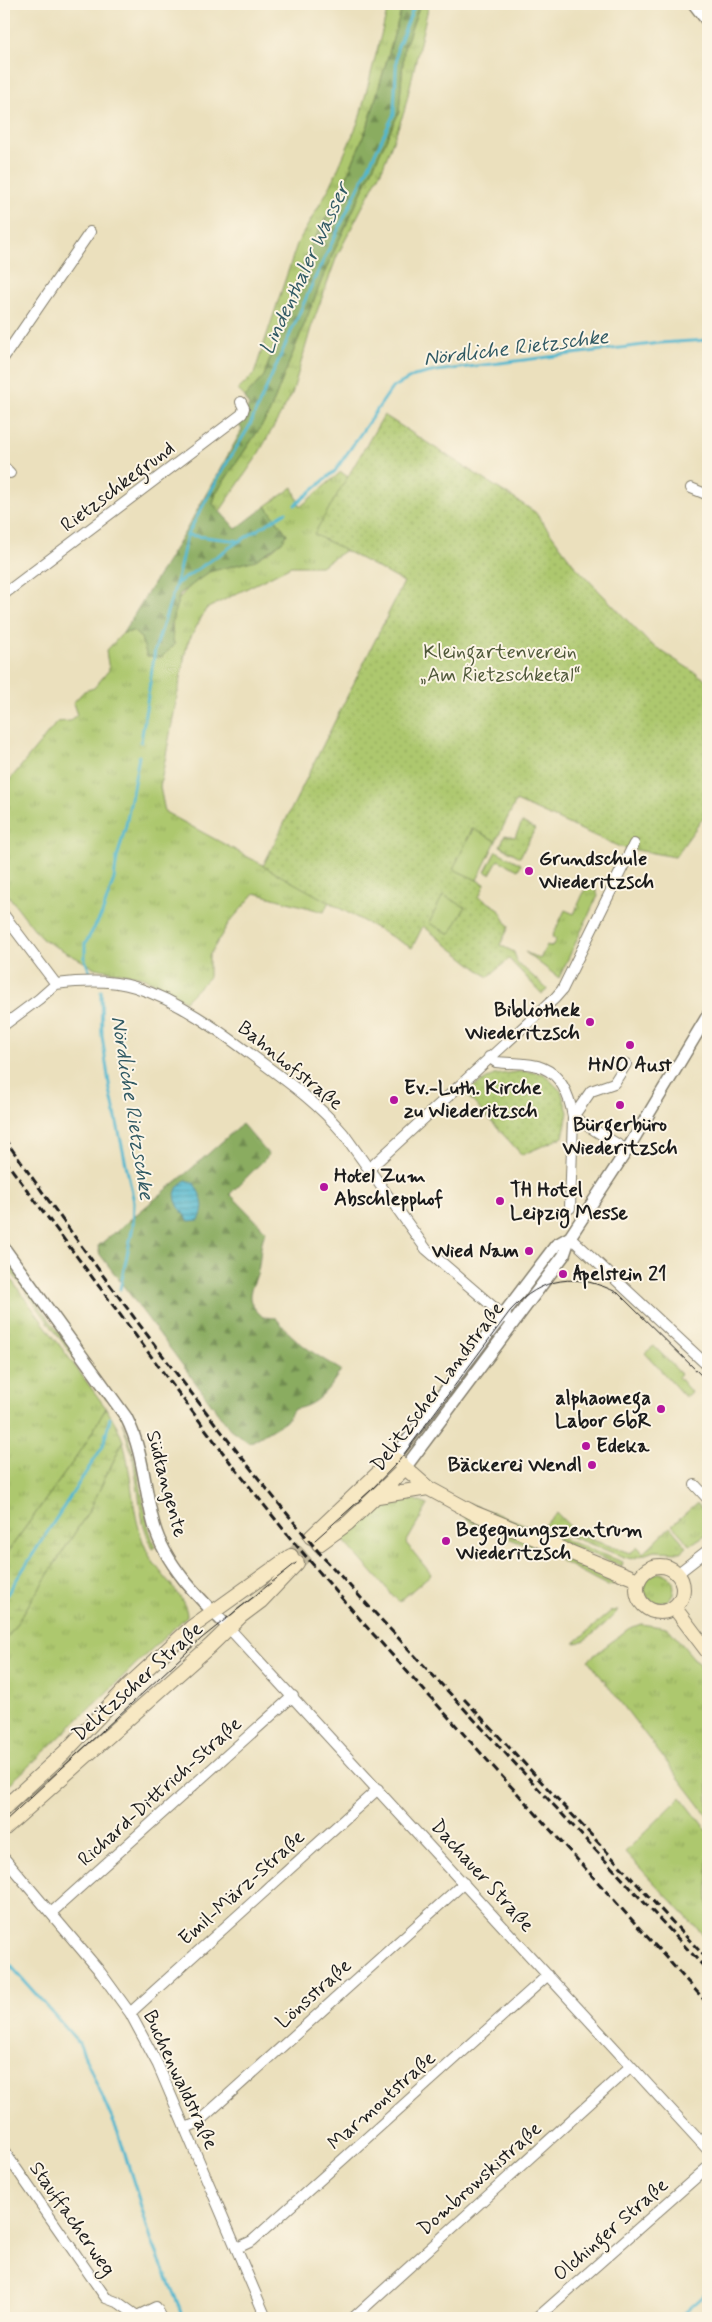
<svg xmlns="http://www.w3.org/2000/svg" width="712" height="2322" font-family="Mynerve,sans-serif">
<defs>
<pattern id="grass-tufts" width="24" height="20" patternUnits="userSpaceOnUse" patternTransform="scale(1.25)"><rect width="24" height="20" fill="#adc86e"/><path d="M3 7l-1-3M5 7V3M7 7l1-3M15 17l-1-3M17 17v-4M19 17l1-3" fill="none" stroke="#94ab5f"/></pattern>
<pattern id="forest-firs" width="22" height="20" patternUnits="userSpaceOnUse" patternTransform="scale(1.25)"><rect width="22" height="20" fill="#8aac61"/><path d="M5 1l3.5 6h-7zM16 11l3.5 6h-7z" fill="#708b4f"/></pattern>
<pattern id="wetland-marsh" width="20" height="14" patternUnits="userSpaceOnUse" patternTransform="scale(1.25)"><rect width="20" height="14" fill="#adc86e"/><path d="M1 5h8M5 5V1M11 12h8M15 12V8" fill="none" stroke="#94ab5f"/></pattern>
<pattern id="park-dots" width="8" height="8" patternUnits="userSpaceOnUse" patternTransform="scale(1.25)"><rect width="8" height="8" fill="#adc86e"/><path d="M2 2h.1M6 6h.1" fill="none" stroke="#94ab5f" stroke-width="1.8" stroke-linecap="round"/></pattern>
<pattern id="water-rules" width="6" height="5" patternUnits="userSpaceOnUse" patternTransform="scale(1.25)"><rect width="6" height="5" fill="#51b7cf"/><path d="M0 2.5h6" fill="none" stroke="#4294a7"/></pattern>
</defs>
<rect width="100%" height="100%" fill="#fcf5e5"/>
<filter id="ink" filterUnits="userSpaceOnUse"><feTurbulence type="fractalNoise" baseFrequency=".02" numOctaves="2"/><feDisplacementMap in="SourceGraphic" scale="10" xChannelSelector="R" yChannelSelector="G"/><feConvolveMatrix kernelMatrix="1 2 1 2 8 2 1 2 1" color-interpolation-filters="sRGB"/></filter>
<filter id="wash" filterUnits="userSpaceOnUse"><feTurbulence type="fractalNoise" baseFrequency=".0096" numOctaves="4" result="noise"/><feDisplacementMap in="SourceGraphic" scale="20" xChannelSelector="R" yChannelSelector="G"/><feGaussianBlur stdDeviation="1.12" result="paint"/><feColorMatrix in="noise" values="0 0 0 0 0 0 0 0 0 0 0 0 0 0 0 0 0 1.4 0 .05"/><feComposite in="paint" operator="in"/></filter>
<g filter="url(#wash)">
<rect width="100%" height="100%" fill="#ebe0bd"/>
<path fill="url(#grass-tufts)" stroke="#647245" d="M389,4H403L368,125L341,191L308,251L264,376L245,397L238,390L254,374L297,244L331,185L359,120Z
M420,4H429L404,112L383,167L337,256L311,328L292,394L256,458L220,511L213,504L216,493L268,416L328,264L399,112L404,49Z
M341,472L348,477L315,534L346,550L321,566H291L206,609L187,644L160,787L165,812L329,901L324,912L255,893L228,924L209,956V977L185,1001L143,977L95,968L42,939L4,890V787L57,722L70,721L77,715L73,703L84,691L94,688L109,670L106,651L123,633L133,631L141,638L147,656L174,645C170,618 172,601 194,583C199,580 204,574 209,572C237,559 267,565 287,534L266,506L293,487L300,507Z
M496,851L521,864L518,870L498,860L490,874L485,872Z
M587,885L595,889L598,895L559,978L525,952L540,959L547,945L552,947L556,939L552,937L565,910L574,914Z
M4,1257L107,1399L97,1389L4,1262Z
M4,1270L106,1408L83,1448L4,1557Z
M654,1346L681,1374L678,1377L691,1392L685,1397L645,1353Z
M122,1421C141,1460 140,1506 155,1547L152,1549L143,1523L133,1458Z
M123,1441C133,1478 131,1517 147,1551C156,1572 187,1596 187,1616C125,1673 66,1733 4,1789V1643L90,1509Z
M407,1500H415L428,1505L406,1543L431,1574L399,1602L342,1539L388,1504Z
M468,1503L623,1562L622,1566L496,1517Z
M697,1503L708,1516V1533L690,1545L672,1525Z
M557,1513L578,1535L630,1553L638,1547L643,1553L670,1527L687,1547L681,1552L654,1551L632,1559L624,1557L543,1526Z
M462,1514L553,1552L615,1584L608,1586L552,1556L472,1523Z
M644 1588a15 15 0 1 1 30 0a15 15 0 1 1-30 0Z
M611,1611H618C609,1620 586,1644 574,1643Z
M641,1624L668,1628L708,1675V1816L588,1660L628,1629Z
M681,1797L708,1832V1940L625,1852Z"/>
<path fill="url(#forest-firs)" stroke="#53643e" d="M403,4H420L404,49L399,112L328,264L268,416L216,493L213,504L236,529L266,506L287,534L282,542L256,560L209,572L180,594L171,624L174,645L162,657L147,656L141,638L133,631L123,633L185,532L242,430L238,423L249,406L245,397L264,376L308,251L341,191L368,125Z
M242,1124L269,1155L230,1194L266,1231C260,1243 261,1252 259,1265C256,1289 238,1295 263,1317L276,1318C294,1342 316,1355 341,1370C329,1389 317,1406 294,1409L286,1421L253,1441L248,1442L230,1429L99,1253L98,1246L183,1176Z"/>
<path fill="url(#wetland-marsh)" stroke="#647245" d="M106,1408L117,1426L123,1441L90,1509L4,1643V1557L83,1448Z"/>
<path fill="url(#park-dots)" stroke="#647245" d="M384,415L535,512L575,566L649,643L708,681V811L675,857L620,847L516,801L496,841L472,829L454,869L485,884L479,897L498,908L509,927L500,945L514,952L517,962L546,988L547,990L542,994L509,959L488,977L423,926L412,948L263,866L404,582L314,534Z
M522,822L535,829L520,857L500,846L505,835L515,837Z
M524,1071L544,1074L561,1091L568,1112L563,1137L522,1155L464,1092L494,1075Z"/>
<path fill="#adc86e" stroke="#647245" d="M473,829L496,841L477,880L453,869Z
M443,895L465,907L450,934L429,923Z"/>
<path fill="url(#water-rules)" stroke="#366a76" d="M186,1180L194,1183C201,1196 207,1206 199,1220L189,1221C178,1207 166,1192 186,1180Z"/>
<g fill="none" stroke-linecap="round" stroke-linejoin="round">
<path stroke="#51b7cf" stroke-width="3" d="M295,505L335,471L392,388L414,376L436,371L660,343L708,340
M187,535L240,541L286,512
M176,584L239,541
M141,742L155,650L176,584L187,535L222,471L249,427L314,280L394,114L397,49L415,4
M90,972L85,960V944L102,914L114,879L117,858L126,825L139,756
M101,991L102,1036L110,1090L134,1202L133,1226L120,1289
M4,1599L103,1446L110,1418
M4,1958L79,2043L119,2135L152,2242L184,2318
M679,2318L708,2292"/>
</g>
</g>
<g filter="url(#ink)">
<g fill="none" stroke-linecap="round" stroke-linejoin="round">
<path stroke="#c2b99d" stroke-width="14" stroke-dasharray="14 7" stroke-linecap="butt" d="M291,1556L311,1537
M297,1563L319,1544"/>
<g stroke="#847e6c" stroke-width="12">
<path id="minor" d="M4,357L90,232
M4,467L10,473
M691,488L708,495
M4,594L242,414L244,408L241,402
M4,915L56,984
M56,984C81,981 110,979 135,987C179,1001 217,1029 253,1056C285,1080 317,1102 343,1133L426,1249L512,1323
M4,1025L39,999L56,984
M489,1057L496,1062C511,1064 529,1062 543,1068C562,1076 570,1098 573,1117L591,1091L614,1083L626,1064
M369,1169L555,998L562,990L634,844
M570,1208L573,1117L627,1150
M570,1237L708,1366
M695,1485L708,1499
M677,1574L708,1550
M228,1627L708,2150
M4,1858L98,1969L130,2013L158,2065L266,2318
M51,1913L293,1696
M130,2013L378,1789
M186,2128L197,2123L464,1883
M4,2151L106,2298L119,2303L137,2316L156,2307L162,2318
M237,2248L252,2241L548,1975
M353,2318L631,2066
M537,2318L708,2167"/>
</g>
<g stroke="#847e6c" stroke-width="14">
<path id="tertiary" d="M694,4L708,22
M4,1248L126,1417C144,1452 144,1489 154,1525C165,1565 200,1599 228,1627
M394,1458L556,1245L570,1237
M405,1468L564,1255L570,1237L627,1150L708,1015"/>
</g>
<g stroke="#847e6c" stroke-width="16">
<path id="secondary" d="M378,1496L428,1488
M311,1537L394,1458L428,1488L474,1513L638,1580
M319,1544L348,1523L405,1468
M637 1589a23 23 0 1 1 46 0a23 23 0 1 1-46 0Z
M674,1607L708,1652
M4,1808L64,1753L128,1686L192,1627L291,1556
M4,1829L210,1646L241,1616L261,1601L297,1563"/>
</g>
<use href="#minor" stroke="#fff" stroke-width="10"/>
<use href="#tertiary" stroke="#fff" stroke-width="11"/>
<use href="#secondary" stroke="#f7e8c3" stroke-width="14"/>
<path stroke="#1c1c1c" stroke-width="1" d="M315,1540L370,1491L398,1462L510,1311C542,1276 577,1272 618,1293L708,1382
M4,1822L202,1638L296,1563"/>
<path stroke="#1c1c1c" stroke-width="3" stroke-dasharray="8 4" stroke-linecap="butt" d="M4,1138C105,1281 210,1422 322,1556L708,1971
M4,1159L230,1462L291,1539L365,1625L708,2004
M464,1699L708,1960"/>
</g>
</g>
<g fill="#b5179e" stroke="#fcf5e5" stroke-width="2">
<circle cx="529" cy="871" r="5"/>
<circle cx="590" cy="1022" r="5"/>
<circle cx="630" cy="1045" r="5"/>
<circle cx="394" cy="1100" r="5"/>
<circle cx="620" cy="1105" r="5"/>
<circle cx="324" cy="1187" r="5"/>
<circle cx="500" cy="1201" r="5"/>
<circle cx="529" cy="1251" r="5"/>
<circle cx="563" cy="1274" r="5"/>
<circle cx="661" cy="1409" r="5"/>
<circle cx="586" cy="1446" r="5"/>
<circle cx="592" cy="1465" r="5"/>
<circle cx="446" cy="1541" r="5"/>
</g>
<g text-anchor="middle" dominant-baseline="central" stroke-width="4" stroke-linejoin="round" paint-order="stroke">
<g font-size="20" fill="#1c1c1c" stroke="#fcf5e5">
<text transform="translate(118 487) rotate(-37)">Rietzschkegrund</text>
<text transform="translate(290 1066) rotate(39)">Bahnhofstraße</text>
<text transform="translate(438 1387) rotate(-53)">Delitzscher Landstraße</text>
<text transform="translate(166 1484) rotate(75)">Südtangente</text>
<text transform="translate(138 1682) rotate(-42)">Delitzscher Straße</text>
<text transform="translate(160 1792) rotate(-42)">Richard-Dittrich-Straße</text>
<text transform="translate(482 1876) rotate(48)">Dachauer Straße</text>
<text transform="translate(242 1888) rotate(-42)">Emil-März-Straße</text>
<text transform="translate(314 1994) rotate(-42)">Lönsstraße</text>
<text transform="translate(180 2080) rotate(65)">Buchenwaldstraße</text>
<text transform="translate(382 2101) rotate(-42)">Marmontstraße</text>
<text transform="translate(480 2179) rotate(-42)">Dombrowskistraße</text>
<text transform="translate(72 2219) rotate(55)">Stauffacherweg</text>
<text transform="translate(611 2230) rotate(-41)">Olchinger Straße</text>
</g>
<g font-size="20" fill="#4f5839" stroke="#fcf5e5">
<text x="500" y="652">Kleingartenverein<tspan x="500" dy="23">„Am Rietzschketal“</tspan></text>
</g>
<g font-size="20" font-weight="bold" fill="#1c1c1c" stroke="#fcf5e5" text-anchor="start">
<text x="539" y="859">Grundschule<tspan x="539" dy="23">Wiederitzsch</tspan></text>
<text x="580" y="1010" text-anchor="end">Bibliothek<tspan x="580" dy="23">Wiederitzsch</tspan></text>
<text x="630" y="1065" text-anchor="middle">HNO Aust</text>
<text x="404" y="1088">Ev.-Luth. Kirche<tspan x="404" dy="23">zu Wiederitzsch</tspan></text>
<text x="620" y="1125" text-anchor="middle">Bürgerbüro<tspan x="620" dy="23">Wiederitzsch</tspan></text>
<text x="334" y="1176">Hotel Zum<tspan x="334" dy="23">Abschlepphof</tspan></text>
<text x="510" y="1190">TH Hotel<tspan x="510" dy="23">Leipzig Messe</tspan></text>
<text x="519" y="1251" text-anchor="end">Wied Nam</text>
<text x="573" y="1274">Apelstein 21</text>
<text x="651" y="1398" text-anchor="end">alphaomega<tspan x="651" dy="23">Labor GbR</tspan></text>
<text x="596" y="1446">Edeka</text>
<text x="582" y="1465" text-anchor="end">Bäckerei Wendl</text>
<text x="456" y="1530">Begegnungszentrum<tspan x="456" dy="23">Wiederitzsch</tspan></text>
</g>
<g font-size="21" font-style="italic" fill="#315a64" stroke="#fcf5e5">
<text transform="translate(305 269) rotate(-65)">Lindenthaler Wasser</text>
<text transform="translate(516 348) rotate(-7)">Nördliche Rietzschke</text>
<text transform="translate(132 1108) rotate(81)">Nördliche Rietzschke</text>
</g>
</g>
<rect width="712" height="2322" fill="none" stroke="#fcf5e5" stroke-width="20"/>
</svg>
